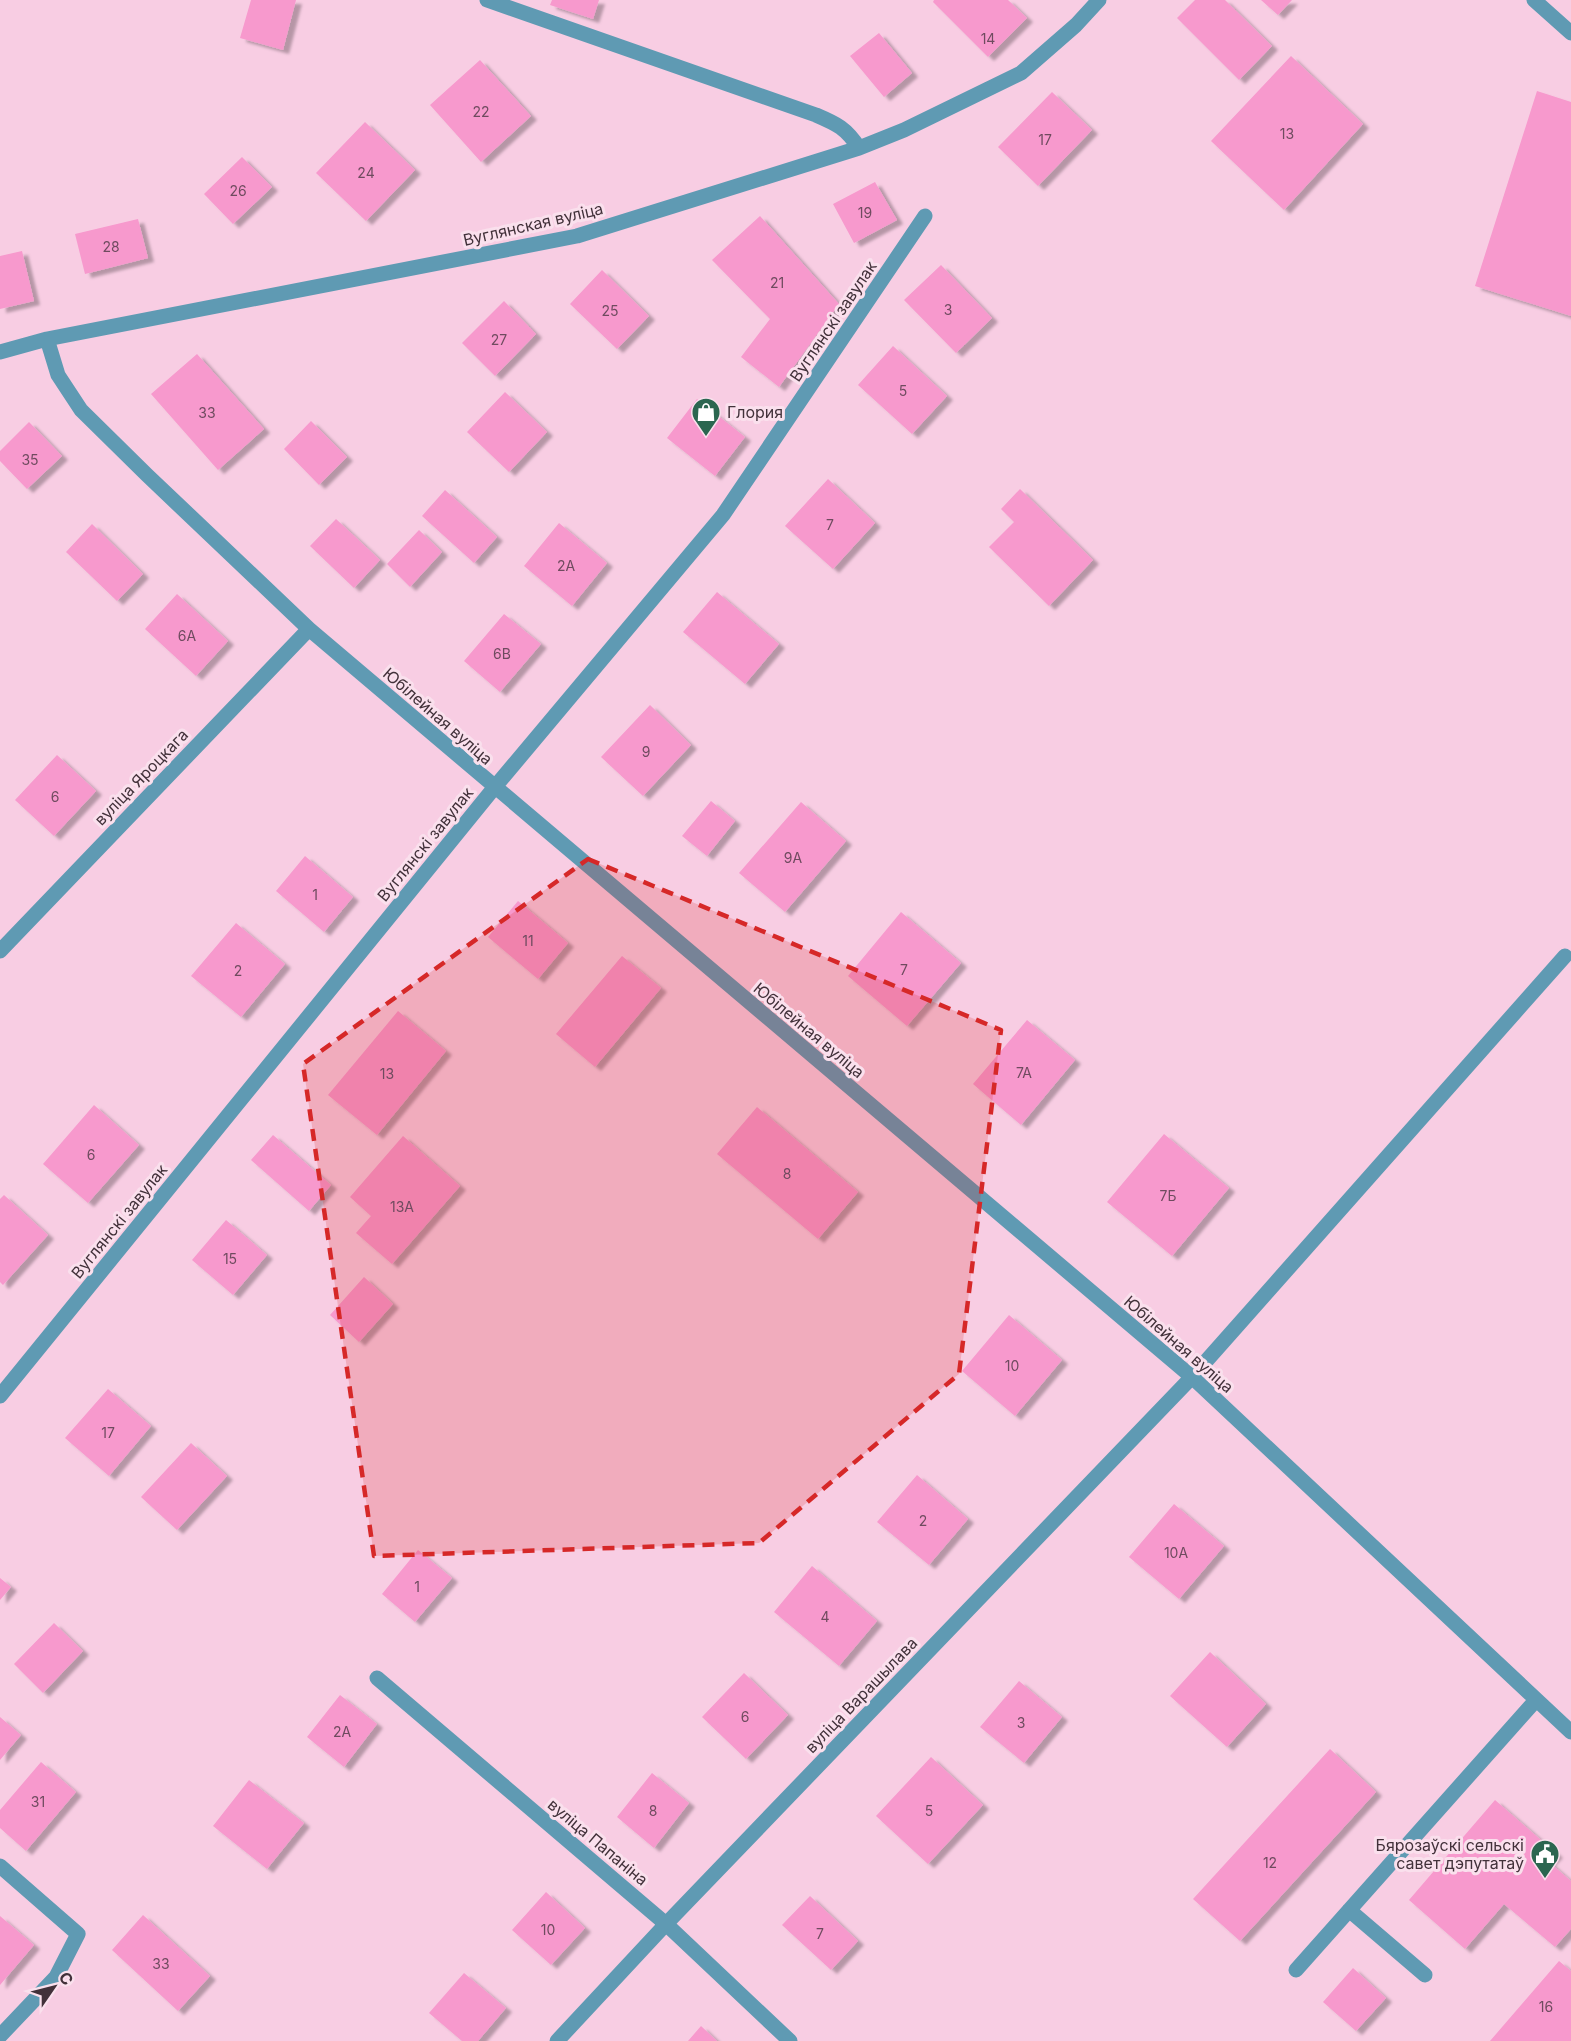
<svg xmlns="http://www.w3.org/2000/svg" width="1571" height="2041" font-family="Inter,sans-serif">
<defs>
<filter id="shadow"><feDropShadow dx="6" dy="4" stdDeviation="1.5" flood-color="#0004"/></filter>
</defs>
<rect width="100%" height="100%" fill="#f8cde3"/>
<path fill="#f799cd" filter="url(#shadow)" d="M251,0H296L283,50L240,38Z
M552,0H599L593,19L550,5Z
M934,0H1008L1027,18L988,57L933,2Z
M1195,0H1225L1272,46L1239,80L1177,18Z
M1261,0H1292L1278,15Z
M879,33L912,73L884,97L850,56Z
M1291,56L1363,124L1284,210L1211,141Z
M480,60L531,116L481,162L430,105Z
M1537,91L1571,102V316L1475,286Z
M1052,92L1092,130L1038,186L998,147Z
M365,122L415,170L366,221L316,173Z
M242,157L272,187L233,224L204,194Z
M875,182L897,220L854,243L833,204Z
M760,216L839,304L779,387L741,357L770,319L712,260Z
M138,219L148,258L85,274L75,234Z
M22,251L34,301L0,309V256Z
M941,265L992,318L956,353L904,300Z
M602,270L649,316L617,349L570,304Z
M504,301L536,334L495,376L462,343Z
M893,346L947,396L912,434L858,385Z
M197,354L264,429L218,470L151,394Z
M505,392L547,432L509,472L467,432Z
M697,399L745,437L715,476L667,438Z
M311,421L347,457L319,485L284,449Z
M29,422L62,456L27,489L0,461V451Z
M828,479L875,523L833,569L785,526Z
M1020,489L1093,560L1049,606L989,547L1014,522L1001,509Z
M445,490L497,537L474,563L422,516Z
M336,519L380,560L354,588L310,546Z
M559,523L607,563L572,606L524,566Z
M92,524L143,574L117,601L66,552Z
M419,530L442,552L410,587L387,564Z
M717,592L779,644L745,684L683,632Z
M177,594L228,641L196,676L145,629Z
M504,614L541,644L500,692L464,661Z
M650,705L691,745L643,796L601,757Z
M57,755L96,791L54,836L15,800Z
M711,801L735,821L707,856L682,836Z
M801,802L846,841L785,912L739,873Z
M305,856L353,897L324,932L276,891Z
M518,901L568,943L538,979L488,937Z
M901,912L961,963L907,1026L848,976Z
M236,923L285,964L241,1017L191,976Z
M622,956L661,988L595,1067L556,1034Z
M398,1011L446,1051L377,1135L328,1095Z
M1027,1020L1075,1060L1021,1125L973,1084Z
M94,1105L139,1145L88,1203L43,1164Z
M757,1107L858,1192L818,1239L717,1154Z
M1164,1134L1229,1188L1172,1256L1107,1202Z
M273,1135L331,1185L309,1211L251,1160Z
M403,1136L460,1186L392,1264L356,1233L371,1216L350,1197Z
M4,1195L48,1235L3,1285L0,1282V1199Z
M226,1220L267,1255L233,1295L192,1260Z
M364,1277L393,1304L359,1342L330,1315Z
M1009,1315L1062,1360L1015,1416L962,1371Z
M108,1389L151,1426L109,1476L65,1438Z
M191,1443L227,1476L177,1530L141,1497Z
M917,1475L968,1519L929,1565L877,1522Z
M1174,1504L1224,1546L1179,1599L1129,1557Z
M418,1550L452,1578L415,1622L382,1594Z
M812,1566L877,1621L839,1666L774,1612Z
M0,1578L11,1587L0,1600Z
M54,1623L83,1651L43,1693L14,1664Z
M1210,1652L1266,1704L1227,1747L1170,1696Z
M744,1673L788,1715L746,1759L702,1717Z
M1019,1681L1062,1717L1024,1763L980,1727Z
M340,1695L377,1724L344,1767L307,1737Z
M0,1717L21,1735L0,1760Z
M1330,1749L1376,1792L1240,1941L1193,1899Z
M931,1757L983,1805L928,1864L876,1816Z
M41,1762L76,1792L26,1851L0,1828V1810Z
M652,1773L689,1803L654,1848L617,1817Z
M249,1780L304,1823L267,1869L213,1826Z
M1495,1800L1557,1854L1549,1862L1571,1881V1929L1555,1947L1504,1904L1465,1949L1409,1900Z
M546,1892L585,1928L551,1965L512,1930Z
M810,1896L858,1941L831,1970L782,1925Z
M143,1915L210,1976L178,2011L112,1950Z
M0,1916L34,1945L0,1985Z
M1559,1961L1571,1971V2041H1490Z
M1353,1968L1386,1998L1356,2031L1323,2002Z
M464,1973L506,2008L478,2041H462L429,2013Z
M701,2026L717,2041H688Z"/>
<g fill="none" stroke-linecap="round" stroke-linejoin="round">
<path stroke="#5f9ab3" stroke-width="15" d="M487,0L816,115C837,124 846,128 859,148
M1534,0L1571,33
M47,339L58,375L81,410L147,475L309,629L1192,1377L1571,1732
M0,352L47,339L577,236L859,148L904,130L1021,73L1076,25L1099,0
M0,951L309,629
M0,1396L494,788L723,515L925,216
M377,1678L666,1924L790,2041
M0,1866L78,1934L56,1977L0,2036
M1349,1910L1425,1975
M1296,1970L1536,1700
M557,2041L666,1924L1192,1377L1565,956"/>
</g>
<path fill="#d62828" fill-opacity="0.2" stroke="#d62828" stroke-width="4.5" stroke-dasharray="12 8" stroke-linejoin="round" d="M588,859L1001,1030L959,1374L759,1543L374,1556L303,1064Z"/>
<defs>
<g id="shop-pin" transform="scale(1.5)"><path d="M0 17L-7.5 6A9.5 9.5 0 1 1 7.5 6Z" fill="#2b6650" stroke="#fae0ed"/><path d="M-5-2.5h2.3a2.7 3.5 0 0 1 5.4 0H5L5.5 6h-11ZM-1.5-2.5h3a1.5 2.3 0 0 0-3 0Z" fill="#fff"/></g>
<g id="civic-pin" transform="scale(1.5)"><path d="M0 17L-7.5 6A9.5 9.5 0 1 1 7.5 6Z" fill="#2b6650" stroke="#fae0ed"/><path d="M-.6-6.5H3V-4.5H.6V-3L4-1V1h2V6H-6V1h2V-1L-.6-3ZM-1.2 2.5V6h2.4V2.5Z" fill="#fff"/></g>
</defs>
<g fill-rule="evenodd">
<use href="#shop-pin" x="706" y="412"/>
<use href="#civic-pin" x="1545" y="1854"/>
</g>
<g text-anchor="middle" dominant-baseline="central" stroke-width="6" stroke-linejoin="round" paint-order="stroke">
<g font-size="14" fill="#6f4b5f">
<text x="988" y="38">14</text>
<text x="481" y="111">22</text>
<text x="1287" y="133">13</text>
<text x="1045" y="139">17</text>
<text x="366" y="172">24</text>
<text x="238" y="190">26</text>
<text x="865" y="212">19</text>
<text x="111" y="246">28</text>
<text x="777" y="282">21</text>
<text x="948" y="309">3</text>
<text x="610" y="310">25</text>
<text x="499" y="339">27</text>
<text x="903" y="390">5</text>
<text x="207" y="412">33</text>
<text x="30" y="459">35</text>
<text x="830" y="524">7</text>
<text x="566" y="565">2А</text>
<text x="187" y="635">6А</text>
<text x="502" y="653">6В</text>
<text x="646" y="751">9</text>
<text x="55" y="796">6</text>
<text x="793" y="857">9А</text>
<text x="315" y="894">1</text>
<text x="528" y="940">11</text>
<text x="904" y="969">7</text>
<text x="238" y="970">2</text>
<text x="1024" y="1072">7А</text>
<text x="387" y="1073">13</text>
<text x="91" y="1154">6</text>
<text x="787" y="1173">8</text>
<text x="1168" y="1195">7Б</text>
<text x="402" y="1206">13А</text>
<text x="230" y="1258">15</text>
<text x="1012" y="1365">10</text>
<text x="108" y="1432">17</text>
<text x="923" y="1520">2</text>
<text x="1176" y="1552">10А</text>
<text x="417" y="1586">1</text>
<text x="825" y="1616">4</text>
<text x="745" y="1716">6</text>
<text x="1021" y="1722">3</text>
<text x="342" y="1731">2А</text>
<text x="38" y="1801">31</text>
<text x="653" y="1810">8</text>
<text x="929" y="1810">5</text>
<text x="1270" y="1862">12</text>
<text x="548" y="1929">10</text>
<text x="820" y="1933">7</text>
<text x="161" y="1963">33</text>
<text x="1546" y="2006">16</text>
</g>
<g font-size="16" fill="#42313a" stroke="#fae0ed">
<text transform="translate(533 224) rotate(-13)">Вуглянская вуліца</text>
<text transform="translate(833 321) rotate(-56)">Вуглянскі завулак</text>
<text transform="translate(438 716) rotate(41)">Юбілейная вуліца</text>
<text transform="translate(141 777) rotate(-46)">вуліца Яроцкага</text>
<text transform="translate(425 844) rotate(-51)">Вуглянскі завулак</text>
<text transform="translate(809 1030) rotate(40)">Юбілейная вуліца</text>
<text transform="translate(119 1221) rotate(-51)">Вуглянскі завулак</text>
<text transform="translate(1179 1344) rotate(41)">Юбілейная вуліца</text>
<text transform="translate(861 1695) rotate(-46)">вуліца Варашылава</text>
<text transform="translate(598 1842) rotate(40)">вуліца Папаніна</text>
</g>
<g font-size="16" fill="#42313a" stroke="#fae0ed" text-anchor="start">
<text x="727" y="412">Глория</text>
<text x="1524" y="1845" text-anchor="end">Бярозаўскі сельскі<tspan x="1524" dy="18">савет дэпутатаў</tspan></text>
</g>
</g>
<g transform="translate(54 1987) rotate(55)" stroke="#fae0ed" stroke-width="4.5" paint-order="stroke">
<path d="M0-4.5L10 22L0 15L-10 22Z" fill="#42313a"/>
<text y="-9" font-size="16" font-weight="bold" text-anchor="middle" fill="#42313a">С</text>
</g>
</svg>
